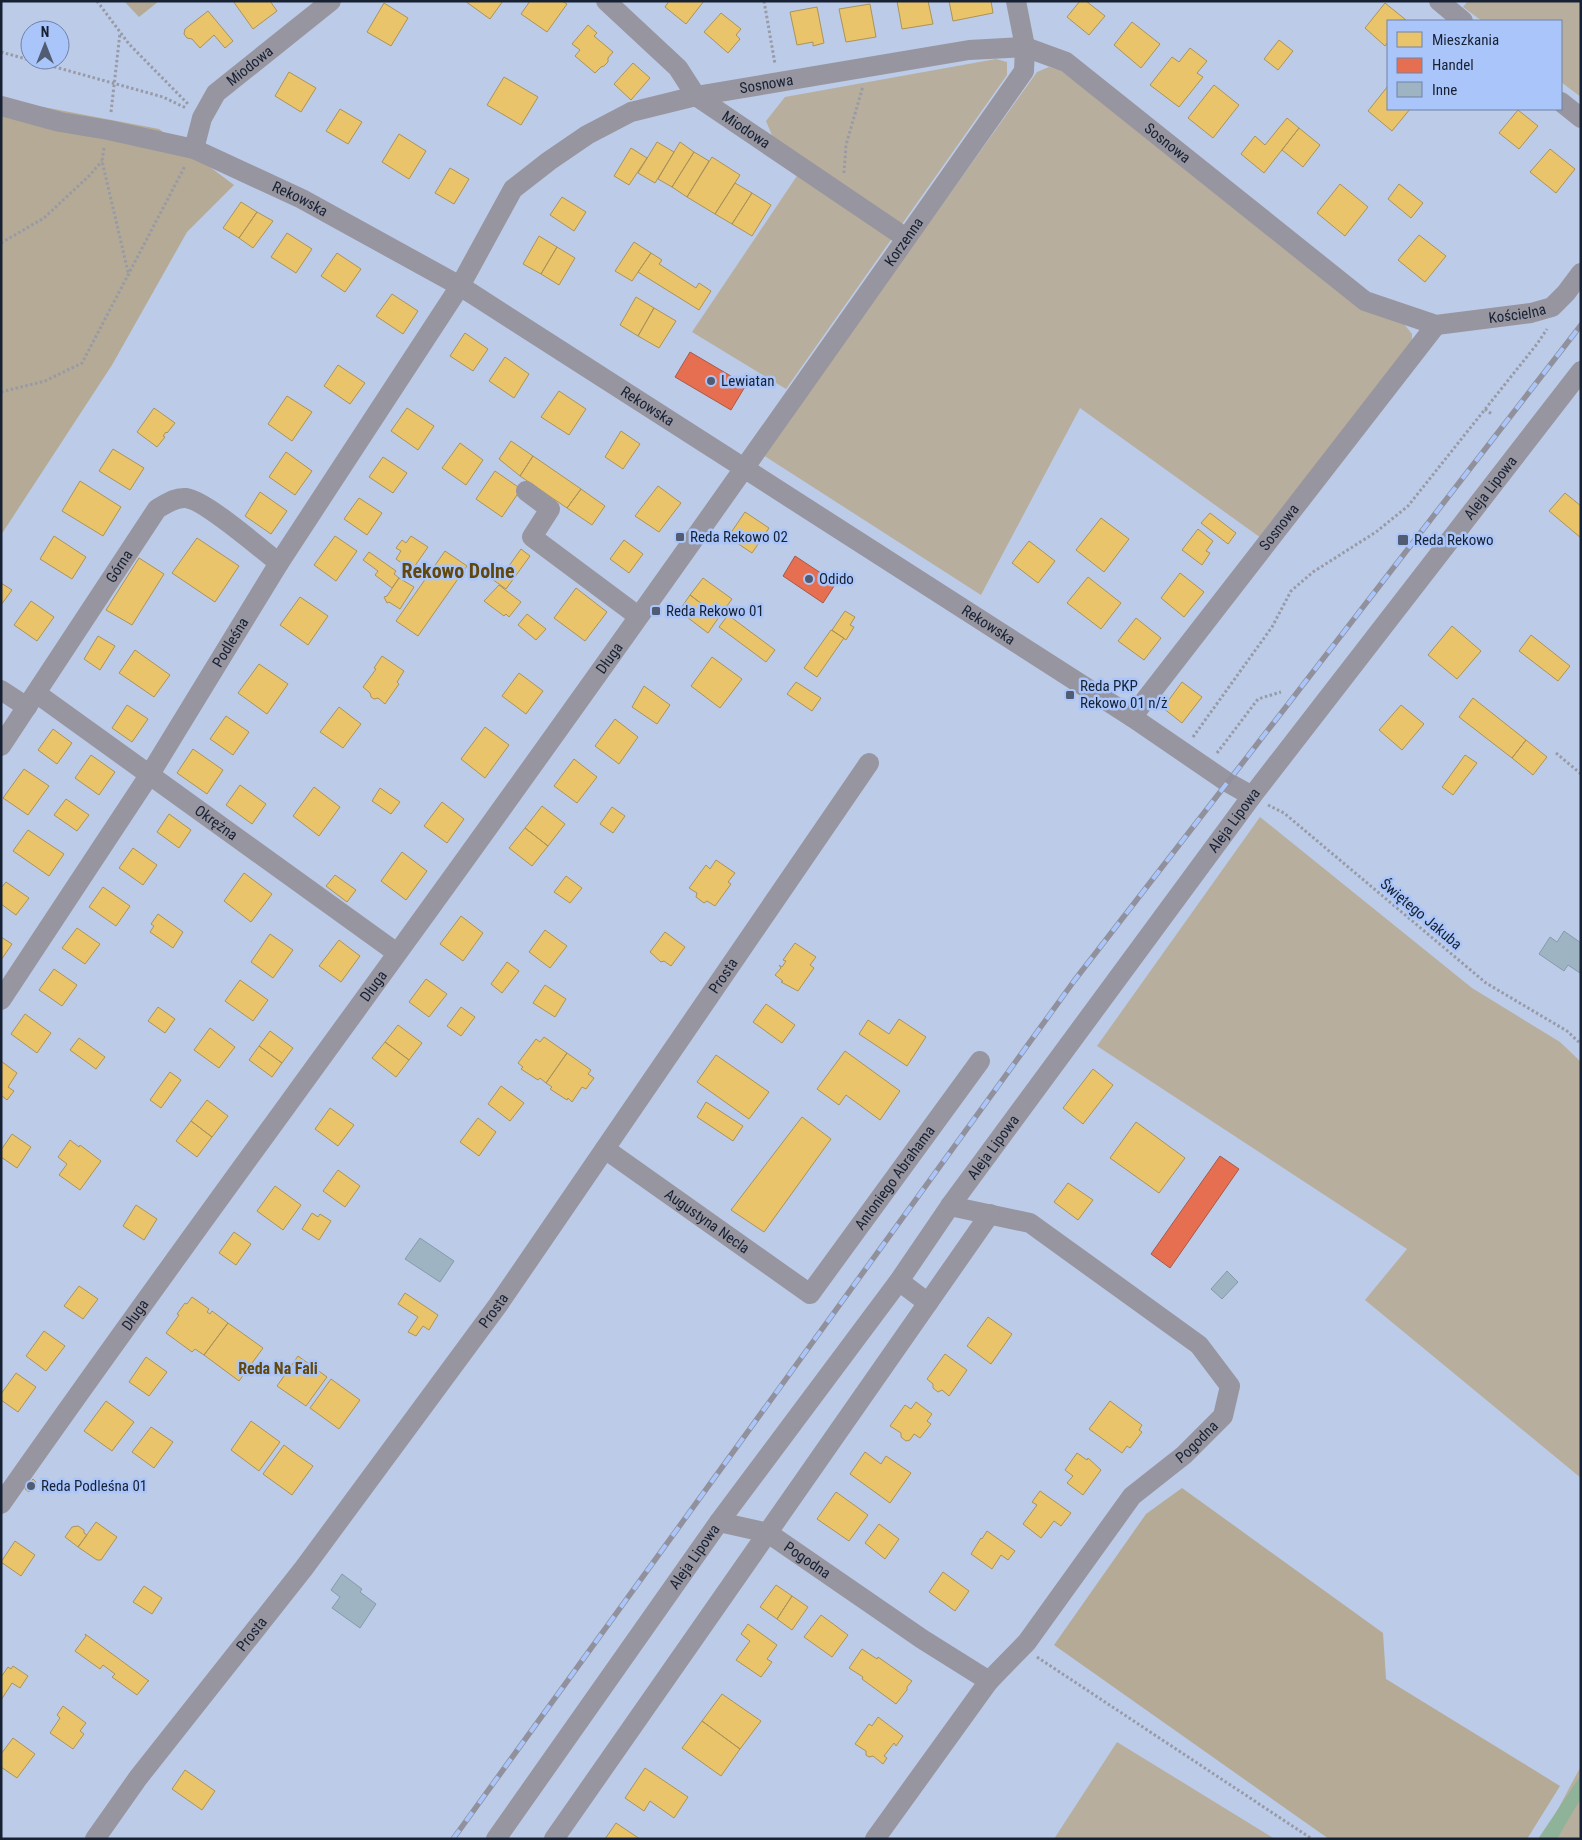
<svg xmlns="http://www.w3.org/2000/svg" width="1582" height="1840" font-family="'Roboto Condensed',sans-serif">
<rect width="100%" height="100%" fill="#bccbe7"/>
<path fill="#b8ae9d" d="M1468,1H1581V97L1561,82V21H1482L1463,7Z
M996,59L1007,62V75L786,389L692,332L805,164L777,147L766,121L785,97Z
M1049,67L1060,70L1400,319L1412,334V349L1261,538L1080,408L981,595L763,455L1037,72Z
M1260,817L1472,988L1560,1042L1581,1062V1478L1365,1300L1407,1249L1097,1046Z
M1117,1742L1275,1839H1054Z
M1581,1766V1839H1542Z"/>
<path fill="#b4aa95" d="M124,1H159L139,17Z
M1,99L159,129L234,185L187,232L112,365L1,535Z
M1182,1488L1383,1633L1386,1679L1560,1786L1527,1839H1329L1054,1645L1146,1514Z"/>
<path fill="#8eb399" d="M1581,1775V1798L1557,1839H1538Z"/>
<path fill="#e9c46a" stroke="#aa935a" d="M233,1H270L277,11L253,29Z
M465,1H503L490,19Z
M530,1H562L567,4L547,32L521,14Z
M669,1H704L686,24L665,7Z
M897,1H928L933,24L902,29Z
M949,1H991L993,13L953,21Z
M1080,1H1086L1105,16L1089,35L1067,17Z
M384,3L408,18L391,46L367,32Z
M1385,3L1406,20L1388,21V42L1385,46L1365,28Z
M870,4L876,37L846,42L839,9Z
M817,7L824,43L813,46V42L797,45L790,12Z
M208,11L233,41L225,48L214,35L200,48L192,39L187,38L184,34L185,29Z
M721,13L741,29L736,35L740,39L728,53L704,32Z
M1132,22L1160,44L1141,68L1114,45Z
M588,25L597,33L594,36L613,52L608,58V62L604,66L601,67L595,73L575,56L580,50L572,44Z
M1279,40L1293,51L1278,70L1264,59Z
M1190,48L1207,61L1197,73L1203,77L1179,107L1150,85L1172,57L1179,62Z
M633,63L650,78L631,100L614,84Z
M289,72L316,88L301,112L275,96Z
M504,77L538,97L521,125L487,105Z
M1214,85L1239,105L1213,138L1188,118Z
M1388,86V109H1410L1392,131L1368,111Z
M340,109L362,122L348,144L326,131Z
M1518,110L1538,126L1519,149L1499,133Z
M1287,118L1299,128L1264,173L1241,154L1255,136L1265,145Z
M1299,128L1320,145L1303,167L1282,150Z
M399,134L426,151L409,179L382,162Z
M657,142L674,152L655,183L638,173Z
M680,142L694,152L672,187L658,179Z
M631,148L647,158L629,185L614,176Z
M1550,149L1575,169L1556,193L1530,172Z
M694,152L709,161L687,197L672,187Z
M712,157L740,175L715,214L687,197Z
M450,168L469,179L454,204L435,193Z
M735,183L752,193L732,224L715,214Z
M1340,184L1368,207L1345,236L1317,213Z
M1399,184L1423,203L1411,218L1388,199Z
M752,193L771,205L752,236L732,224Z
M562,197L586,212L574,231L550,215Z
M241,202L257,212L239,238L223,228Z
M257,212L273,221L253,248L239,238Z
M287,233L312,249L296,273L271,257Z
M1419,235L1446,256L1425,282L1398,260Z
M539,236L557,247L541,274L523,264Z
M634,242L651,253L632,281L615,271Z
M557,247L575,258L559,285L541,274Z
M337,253L361,269L345,292L321,276Z
M651,253L662,260L659,264L696,288L699,283L711,291L699,310L638,272Z
M392,294L418,311L403,334L376,316Z
M636,297L654,308L638,336L620,325Z
M654,308L676,321L659,348L638,336Z
M465,333L488,349L473,371L450,356Z
M505,357L529,374L514,398L489,381Z
M338,365L365,383L350,404L324,386Z
M559,391L586,409L569,435L541,417Z
M287,396L312,412L292,441L268,424Z
M154,408L175,423L167,433L166,432L163,436L165,437L157,447L137,432Z
M407,408L434,426L418,450L391,431Z
M621,431L640,444L623,469L605,457Z
M511,441L533,456L520,476L499,459Z
M460,443L483,460L466,485L442,468Z
M113,449L144,468L130,490L99,471Z
M286,452L312,471L295,495L269,477Z
M533,456L581,489L567,508L520,476Z
M383,457L407,473L393,493L369,477Z
M495,471L521,489L502,517L476,499Z
M80,481L121,507L103,536L62,511Z
M658,486L681,503L659,532L635,516Z
M581,489L605,506L592,525L567,508Z
M260,492L287,511L271,534L245,516Z
M1565,493L1581,506V538L1549,511Z
M359,498L382,513L367,535L344,519Z
M745,512L769,528L752,553L728,537Z
M1210,513L1236,533L1228,544L1201,523Z
M1101,518L1129,539L1104,572L1076,550Z
M1198,529L1213,541L1206,551L1210,553L1202,565L1182,550Z
M54,536L86,557L72,579L40,559Z
M335,536L357,551L336,581L314,565Z
M411,536L428,547L412,570L396,559L401,551L396,548L402,540L406,543Z
M197,538L239,566L215,602L172,573Z
M624,540L643,554L629,573L610,559Z
M1029,541L1055,561L1038,583L1012,563Z
M521,549L530,556L506,589L492,579L499,570L504,573Z
M445,551L467,566L418,636L396,621Z
M369,552L396,571L394,574L399,578L392,588L375,575L378,571L363,560Z
M139,558L164,574L132,625L106,610Z
M1180,573L1204,592L1184,617L1161,598Z
M1088,577L1121,603L1101,629L1067,603Z
M399,578L414,587L400,609L389,602L387,603L384,597L387,596Z
M703,578L732,599L719,617L690,595Z
M1,583L12,590L1,605Z
M499,585L521,602L509,617L506,614L504,616L484,601Z
M576,588L607,612L585,641L554,618Z
M690,595L719,617L708,633L679,611Z
M300,597L328,616L308,645L280,625Z
M31,601L54,617L37,641L14,625Z
M845,611L855,617L850,625L854,627L846,640L832,630Z
M527,614L546,629L536,640L518,625Z
M728,615L775,650L766,662L719,627Z
M1136,618L1161,638L1144,660L1118,641Z
M1452,626L1481,651L1457,679L1428,655Z
M831,630L844,638L817,677L804,668Z
M1531,635L1570,666L1558,681L1519,651Z
M98,636L115,646L100,670L84,659Z
M135,650L170,675L154,697L119,673Z
M382,656L404,671L397,682L399,684L385,704L378,698L374,699L371,697L370,693L363,687L376,669L374,668Z
M712,657L742,679L720,708L691,686Z
M259,664L288,684L267,714L238,693Z
M519,673L543,691L526,714L502,696Z
M796,682L821,698L812,711L787,694Z
M1182,682L1202,697L1182,723L1163,708Z
M644,686L670,705L657,724L632,707Z
M1473,698L1526,740L1512,758L1459,717Z
M127,705L148,719L132,742L112,728Z
M1401,705L1424,724L1402,750L1379,730Z
M339,707L361,724L343,748L320,732Z
M226,716L249,732L233,755L210,739Z
M615,719L638,737L619,764L595,746Z
M485,727L509,745L485,778L461,759Z
M53,729L72,743L57,764L38,750Z
M1526,740L1547,757L1533,775L1512,758Z
M193,749L223,770L207,794L177,773Z
M91,755L115,772L99,795L75,778Z
M1465,755L1477,763L1453,795L1442,787Z
M574,759L597,777L577,803L554,786Z
M24,769L49,786L28,815L3,798Z
M240,785L266,804L252,824L226,805Z
M314,787L340,807L319,836L293,816Z
M380,788L400,802L391,814L372,801Z
M66,799L89,815L77,831L54,815Z
M442,802L464,819L447,843L424,826Z
M542,806L565,824L548,846L525,828Z
M612,807L625,816L613,833L600,824Z
M169,814L191,830L179,848L157,832Z
M525,828L548,846L532,866L509,848Z
M28,830L64,854L49,876L13,851Z
M133,848L157,865L143,885L119,868Z
M402,852L427,871L406,900L381,881Z
M716,860L735,873L728,882L731,884L715,906L707,901L704,903L696,897L697,893L689,888L706,865L710,869Z
M244,873L272,894L251,922L224,901Z
M335,875L356,890L347,902L326,886Z
M566,876L582,888L570,903L554,892Z
M6,882L29,898L16,915L1,904V888Z
M103,887L130,906L116,926L89,907Z
M158,914L183,932L173,948L150,932L154,926L151,924Z
M461,916L483,933L463,961L440,944Z
M77,928L100,944L85,964L62,948Z
M545,930L567,946L550,968L529,952Z
M665,932L685,947L671,966L664,961L661,962L650,952Z
M270,934L293,950L273,978L251,962Z
M1,937L12,944L1,960Z
M339,940L360,956L341,982L319,966Z
M795,943L816,957L810,965L814,968L798,991L781,982L783,981L775,975L781,968L779,965L782,967L786,961L783,960Z
M507,962L519,971L502,993L491,984Z
M54,969L77,985L62,1006L39,990Z
M426,979L447,994L429,1017L409,1002Z
M240,980L268,1000L253,1021L225,1001Z
M545,985L566,999L555,1017L533,1003Z
M766,1004L795,1025L782,1043L753,1022Z
M158,1007L175,1019L165,1033L148,1021Z
M461,1007L475,1017L461,1036L447,1026Z
M25,1014L51,1033L37,1053L11,1034Z
M899,1019L926,1037L907,1066L859,1034L868,1020L889,1034Z
M398,1025L422,1043L409,1060L385,1042Z
M210,1028L235,1047L219,1068L194,1050Z
M270,1031L293,1048L282,1063L259,1046Z
M544,1037L567,1053L546,1083L540,1078L538,1080L521,1069L523,1067L518,1063L536,1039L540,1042Z
M79,1038L105,1057L96,1069L70,1050Z
M385,1042L409,1060L396,1077L372,1058Z
M259,1046L282,1063L272,1077L249,1060Z
M845,1051L900,1091L880,1120L846,1095L839,1105L817,1089Z
M567,1053L591,1070L588,1074L594,1078L586,1089L582,1087L572,1102L568,1098L567,1100L550,1089L552,1087L546,1083Z
M716,1055L769,1092L749,1119L697,1082Z
M1,1061L17,1073L8,1087L14,1091L7,1100L1,1095Z
M1093,1069L1113,1085L1083,1124L1063,1108Z
M170,1072L181,1080L161,1108L150,1100Z
M501,1086L524,1103L510,1121L488,1104Z
M207,1100L228,1116L212,1137L191,1121Z
M706,1102L743,1126L733,1141L697,1117Z
M330,1108L354,1125L338,1146L315,1129Z
M802,1117L831,1139L764,1232L731,1210Z
M478,1118L496,1132L479,1156L460,1142Z
M191,1121L212,1137L197,1157L176,1141Z
M1136,1122L1185,1158L1159,1193L1110,1158Z
M12,1134L31,1147L17,1168L1,1157V1150Z
M70,1140L79,1147L80,1145L101,1161L80,1190L59,1175L67,1164L58,1157Z
M338,1170L360,1186L345,1207L323,1191Z
M1068,1183L1093,1200L1078,1220L1054,1202Z
M275,1186L301,1205L283,1230L257,1211Z
M136,1205L157,1219L144,1240L123,1226Z
M312,1213L318,1217L320,1214L331,1221L319,1240L302,1229Z
M234,1232L251,1244L236,1265L219,1253Z
M79,1286L98,1299L83,1319L64,1306Z
M405,1293L438,1315L429,1330L423,1326L416,1336L408,1332L418,1317L398,1304Z
M192,1297L209,1309L207,1312L210,1314L212,1311L228,1323L204,1355L195,1349L192,1352L166,1333L179,1315L177,1314L185,1303L187,1304Z
M988,1317L1012,1334L991,1364L967,1346Z
M228,1323L263,1348L239,1381L204,1355Z
M44,1331L65,1346L46,1371L26,1356Z
M945,1354L967,1370L949,1396L942,1390L938,1392L933,1388V1384L927,1379Z
M298,1356L327,1377L306,1406L277,1386Z
M146,1357L167,1372L149,1396L129,1382Z
M16,1373L36,1387L18,1412L1,1400V1394Z
M331,1379L360,1400L339,1429L310,1408Z
M106,1401L134,1422L112,1451L84,1431Z
M1110,1401L1142,1425L1139,1430L1142,1432L1130,1448L1127,1446L1122,1453L1089,1429Z
M916,1402L932,1414L927,1421L931,1424L920,1438L914,1434L910,1440L906,1441L901,1437V1433L890,1426L905,1405L911,1409Z
M251,1421L280,1442L259,1471L231,1450Z
M151,1427L173,1442L154,1468L132,1452Z
M284,1445L293,1452L313,1466L292,1495L263,1474Z
M865,1452L881,1464L886,1456L911,1473L890,1503L850,1474Z
M1077,1453L1087,1460L1088,1458L1101,1470L1083,1495L1067,1483L1073,1476L1065,1470Z
M33,1479L36,1482L29,1492L25,1489Z
M1040,1491L1071,1513L1061,1526L1054,1521L1041,1538L1023,1524L1037,1505L1032,1502Z
M836,1492L868,1515L849,1541L817,1519Z
M96,1522L117,1537L101,1560H97L78,1547Z
M879,1524L899,1539L885,1559L865,1543Z
M78,1526L84,1530V1533L87,1535L78,1547L65,1537L72,1527Z
M987,1531L1015,1551L1008,1560L1001,1555L992,1569L971,1554L981,1538L982,1539Z
M15,1541L35,1555L21,1576L1,1562Z
M943,1572L969,1591L955,1611L929,1592Z
M776,1585L792,1596L777,1619L760,1607Z
M144,1586L162,1598L152,1614L133,1602Z
M792,1596L808,1607L792,1630L777,1619Z
M821,1615L848,1635L832,1657L804,1637Z
M748,1624L777,1645L767,1659L772,1662L761,1677L736,1660L750,1641L741,1634Z
M85,1634L149,1681H148L137,1695L112,1677L115,1674L103,1665L100,1669L75,1651L86,1636Z
M862,1649L877,1659L878,1657L912,1681L907,1687V1690L896,1704L862,1679L863,1677L849,1668Z
M13,1666L28,1676L20,1688L12,1683L1,1700V1677L8,1667L11,1669Z
M722,1694L761,1721L740,1749L702,1721Z
M63,1706L86,1723L80,1731L84,1734L73,1749L50,1733L60,1718L57,1715Z
M878,1717L903,1736L896,1746L894,1743L884,1756L887,1758L883,1764L873,1756L869,1757L866,1755V1751L855,1744L869,1724L872,1726Z
M702,1721L740,1749L721,1776L682,1748Z
M13,1738L35,1754L17,1778L1,1767V1754Z
M645,1768L688,1797L674,1818L650,1801L644,1811L625,1798Z
M185,1770L215,1791L202,1810L172,1789Z
M616,1823L640,1839H605Z"/>
<path fill="#e76f51" stroke="#a95848" d="M690,352L746,385L731,410L675,377Z
M795,556L836,583L823,603L783,576Z
M1220,1156L1239,1169L1170,1268L1151,1254Z"/>
<path fill="#9eb4c2" stroke="#859ba9" d="M1564,931L1581,943L1580,973L1568,965L1564,971L1539,954L1550,937L1557,942Z
M420,1238L454,1261L440,1282L405,1259Z
M1227,1271L1238,1282L1222,1299L1211,1289Z
M342,1574L362,1589L360,1592L376,1604L360,1628L332,1608L340,1597L331,1590Z"/>
<g fill="none" stroke-linecap="round" stroke-linejoin="round">
<path stroke="#989aa6" stroke-width="3" stroke-dasharray="2.5 2.5" stroke-linecap="butt" d="M97,1L129,44L189,105
M764,1L775,64
M1,52L163,97L186,108
M111,112L120,33
M104,148L102,161L129,276
M844,173L846,145L863,86
M1,243L44,218L90,175L102,161
M1,392L45,381L82,363L185,166
M1485,409L1493,415
M1193,737L1272,627L1291,591L1313,572L1376,532L1408,506L1537,344L1547,329
M1217,753L1258,699L1281,692
M1556,753L1581,774
M1268,805L1284,813L1486,983L1567,1031L1581,1044
M1037,1657L1312,1839"/>
<g stroke="#97959f" stroke-width="20">
<path id="s1" d="M606,1L678,68L696,96L906,238"/>
<path d="M1439,1L1463,21"/>
<path d="M1561,102L1581,118"/>
<path id="s2" d="M1,106L60,122L108,130L194,149L302,199L460,286L1132,717L1227,782L1252,796"/>
<path id="s3" d="M194,149L202,118L216,93L331,1"/>
<path d="M526,491L550,509L532,537L638,616"/>
<path d="M1,690L27,707"/>
<path id="s4" d="M36,693L397,953"/>
<path id="s5" d="M1132,717L1436,325"/>
<path id="s6" d="M1,746L157,509C166,504 175,497 186,498C205,500 261,549 279,563"/>
<path id="s7" d="M1,1000L150,774L279,563L460,286L513,189L549,161L587,135L631,112L696,96L969,50L1025,47L1066,62L1365,301L1436,325L1531,313L1552,307L1566,293L1581,273"/>
<path id="s8" d="M605,1149L810,1294L980,1061"/>
<path d="M899,1281L928,1303"/>
<path id="s9" d="M1,1504C131,1318 266,1135 399,951C610,660 817,366 1024,71L1025,47L1016,1"/>
<path id="s10" d="M719,1522L768,1533L922,1639L989,1681L1027,1642L1132,1496L1184,1455L1223,1416L1230,1386L1199,1345L1030,1223L950,1206"/>
<path id="s11" d="M95,1839L138,1778L304,1568L498,1305L869,763"/>
<path id="s12" d="M496,1839L719,1522L899,1281L950,1206L1252,796L1581,371"/>
<path d="M554,1839L990,1214"/>
<path d="M875,1839L989,1681"/>
</g>
<g stroke="#91919e" stroke-width="5.5">
<path id="rail" d="M453,1839L1074,981L1581,325"/>
</g>
<use href="#rail" stroke="#aac5f9" stroke-width="4" stroke-dasharray="11" stroke-linecap="butt"/>
</g>
<g fill="#515c73" stroke="#aac5f9" stroke-width="2">
<circle cx="711" cy="381" r="5"/>
<rect x="675" y="532" width="10" height="10" rx="2.5"/>
<rect x="1397" y="534" width="12" height="12" rx="2.5"/>
<circle cx="809" cy="579" r="5"/>
<rect x="651" y="606" width="10" height="10" rx="2.5"/>
<rect x="1065" y="690" width="10" height="10" rx="2.5"/>
<circle cx="31" cy="1486" r="5"/>
</g>
<g text-anchor="middle" dominant-baseline="central" stroke-width="5" stroke-linejoin="round" paint-order="stroke">
<g font-size="15" fill="#172134" stroke="#aac5f9">
<text stroke="none"><textPath href="#s3" startOffset="104">Miodowa</textPath></text>
<text stroke="none"><textPath href="#s7" startOffset="1239">Sosnowa</textPath></text>
<text stroke="none"><textPath href="#s1" startOffset="192">Miodowa</textPath></text>
<text stroke="none"><textPath href="#s7" startOffset="1674">Sosnowa</textPath></text>
<text stroke="none"><textPath href="#s2" startOffset="315">Rekowska</textPath></text>
<text stroke="none"><textPath href="#s9" startOffset="1552">Korzenna</textPath></text>
<text stroke="none"><textPath href="#s7" startOffset="2084">Kościelna</textPath></text>
<text stroke="none"><textPath href="#s2" startOffset="720">Rekowska</textPath></text>
<text stroke="none"><textPath href="#s12" startOffset="1678">Aleja Lipowa</textPath></text>
<text stroke="none"><textPath href="#s5" startOffset="240">Sosnowa</textPath></text>
<text stroke="none"><textPath href="#s6" startOffset="215">Górna</textPath></text>
<text stroke="none"><textPath href="#s2" startOffset="1125">Rekowska</textPath></text>
<text stroke="none"><textPath href="#s7" startOffset="425">Podleśna</textPath></text>
<text stroke="none"><textPath href="#s9" startOffset="1042">Długa</textPath></text>
<text stroke="none"><textPath href="#s12" startOffset="1258">Aleja Lipowa</textPath></text>
<text stroke="none"><textPath href="#s4" startOffset="222">Okrężna</textPath></text>
<text transform="translate(1421 914) rotate(40)">Świętego Jakuba</text>
<text stroke="none"><textPath href="#s11" startOffset="1068">Prosta</textPath></text>
<text stroke="none"><textPath href="#s9" startOffset="638">Długa</textPath></text>
<text stroke="none"><textPath href="#s12" startOffset="852">Aleja Lipowa</textPath></text>
<text stroke="none"><textPath href="#s8" startOffset="395">Antoniego Abrahama</textPath></text>
<text stroke="none"><textPath href="#s8" startOffset="125">Augustyna Necla</textPath></text>
<text stroke="none"><textPath href="#s11" startOffset="662">Prosta</textPath></text>
<text stroke="none"><textPath href="#s9" startOffset="232">Długa</textPath></text>
<text stroke="none"><textPath href="#s10" startOffset="635">Pogodna</textPath></text>
<text stroke="none"><textPath href="#s12" startOffset="345">Aleja Lipowa</textPath></text>
<text stroke="none"><textPath href="#s10" startOffset="98">Pogodna</textPath></text>
<text stroke="none"><textPath href="#s11" startOffset="258">Prosta</textPath></text>
</g>
<g font-size="15" fill="#172134" stroke="#aac5f9" text-anchor="start">
<text x="721" y="381">Lewiatan</text>
<text x="690" y="537">Reda Rekowo 02</text>
<text x="1414" y="540">Reda Rekowo</text>
<text x="819" y="579">Odido</text>
<text x="666" y="611">Reda Rekowo 01</text>
<text x="1080" y="686">Reda PKP<tspan x="1080" dy="17">Rekowo 01 n/ż</tspan></text>
<text x="41" y="1486">Reda Podleśna 01</text>
</g>
<g font-size="16" font-weight="bold" fill="#61470b" stroke="#aac5f9">
<text x="278" y="1368">Reda Na Fali</text>
</g>
<g font-size="20" font-weight="bold" fill="#61470b" stroke="#aac5f9">
<text x="458" y="571">Rekowo Dolne</text>
</g>
</g>
<rect width="1582" height="1840" fill="none" stroke="#172134" stroke-width="5"/>
<rect x="1387" y="20" width="175" height="90" fill="#aac5f9" stroke="#6f83aa"/>
<rect x="1397" y="32" width="25" height="15" fill="#e9c46a" stroke="#6f83aa"/>
<text x="1432" y="45" font-size="15" fill="#172134">Mieszkania</text>
<rect x="1397" y="58" width="25" height="15" fill="#e76f51" stroke="#6f83aa"/>
<text x="1432" y="70" font-size="15" fill="#172134">Handel</text>
<rect x="1397" y="82" width="25" height="15" fill="#9eb4c2" stroke="#6f83aa"/>
<text x="1432" y="95" font-size="15" fill="#172134">Inne</text>
<g transform="translate(45 45)"><circle r="24" fill="#aac5f9" stroke="#6f83aa"/>
<path d="M0-4L9 19L0 12L-9 19Z" fill="#515c73"/>
<text y="-8" font-size="14" font-weight="bold" text-anchor="middle" fill="#172134">N</text>
</g>
</svg>
